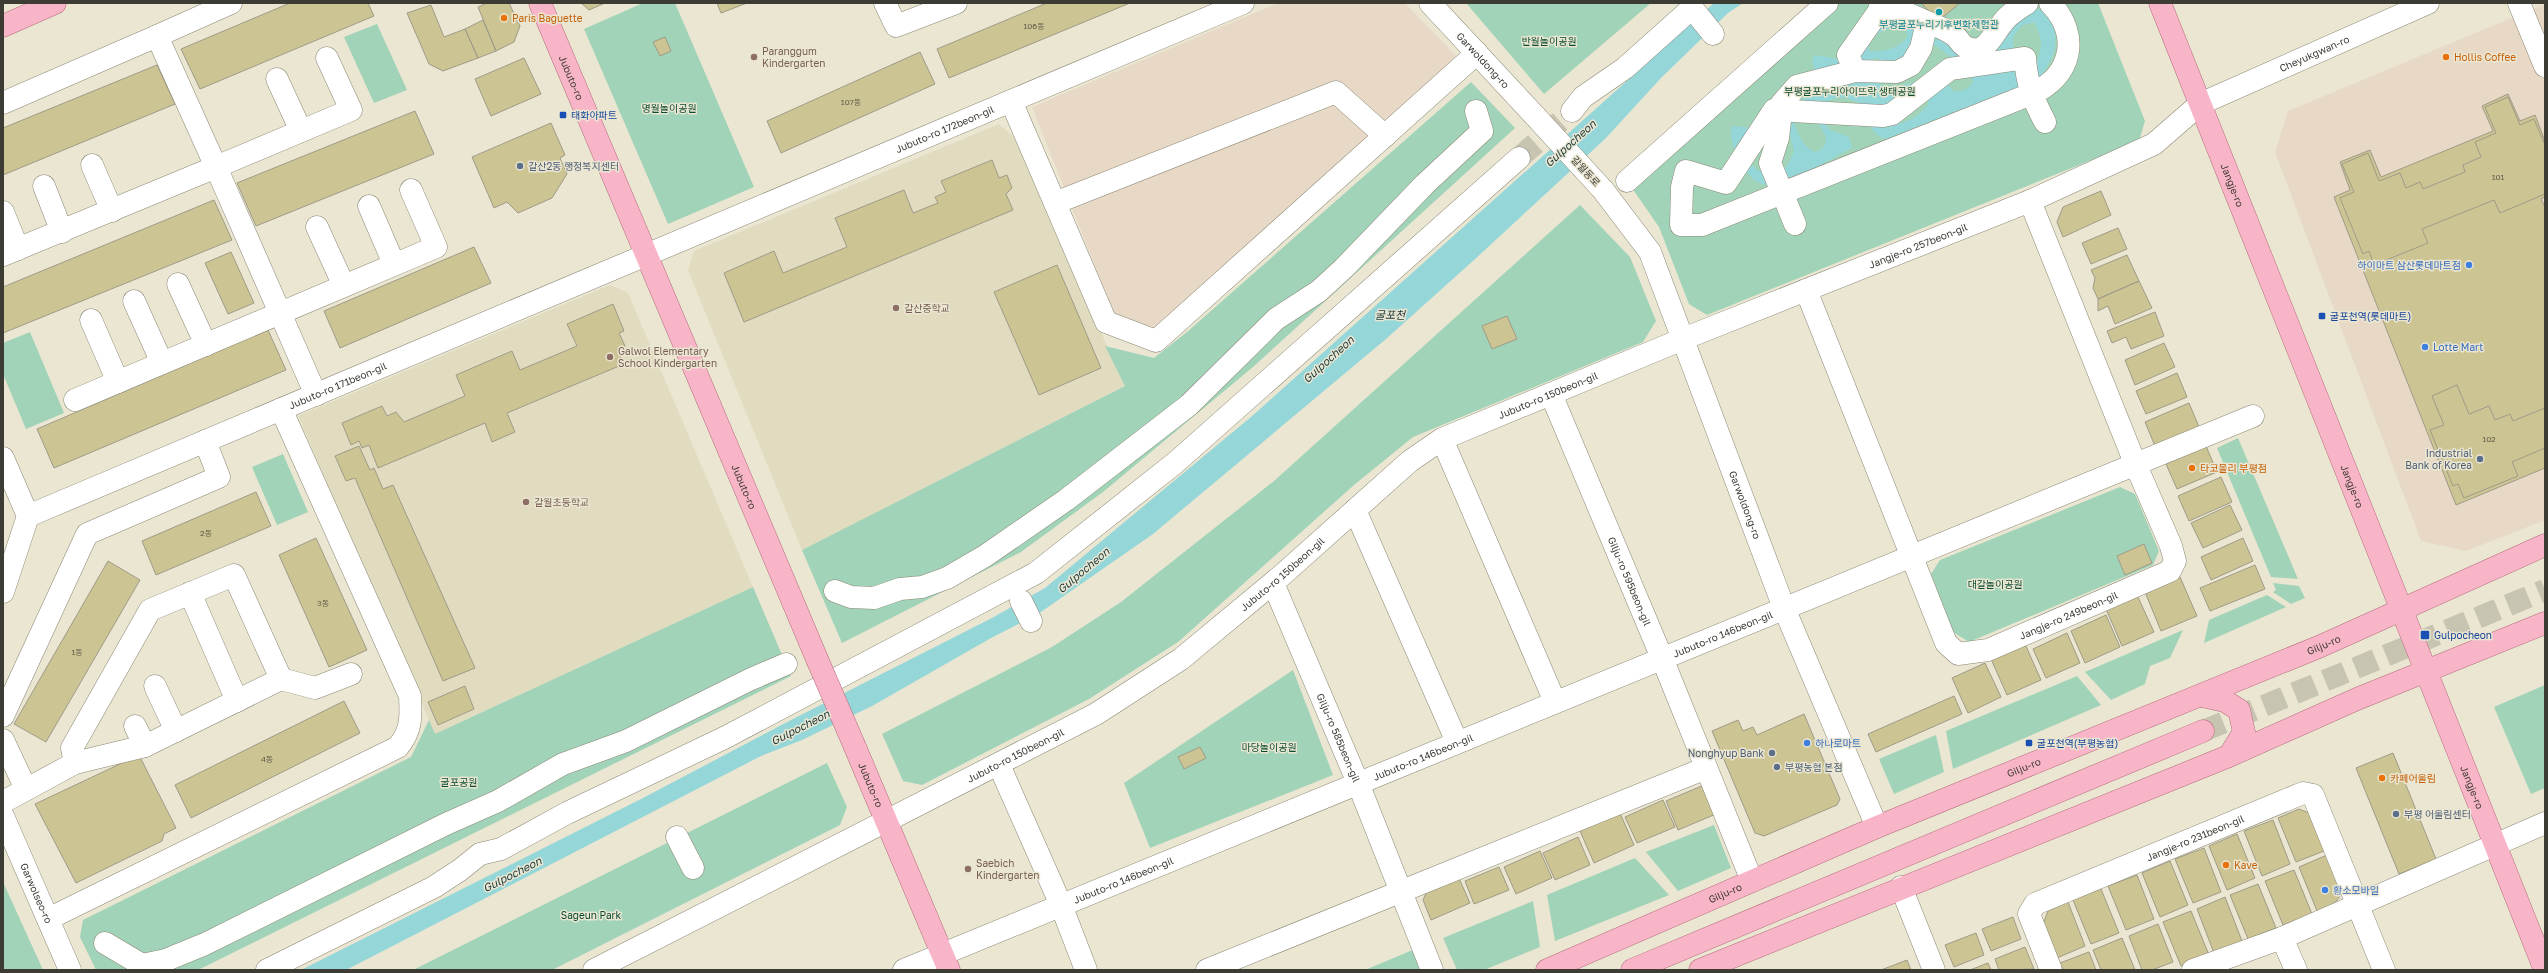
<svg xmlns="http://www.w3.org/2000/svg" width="2548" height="973" font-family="'Golos Text','Noto Sans KR',sans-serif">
<rect width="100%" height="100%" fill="#eae6d2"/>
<path fill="#e8d9c6" d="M1278,3H1405L1463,63L1150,334L1114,314L1032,107Z
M2545,4V520L2466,551L2421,541L2275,152L2288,111Z"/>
<path fill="#e1dcc0" d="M999,124L1014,137L1125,386L802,550L688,270L694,251Z
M610,285L628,293L753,587L435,734L298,416Z"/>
<path fill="#a1d3b8" d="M643,3H675L754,187L668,224L584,29Z
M1466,3H1651L1544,94Z
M1818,3H2098L2145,121L2139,141L1707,315L1689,304L1659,227L1627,181Z
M377,24L407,90L374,103L344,37Z
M1471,82L1515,128L1253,367L1103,492L1021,552L842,643L802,550L1125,386L1105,346L1154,358L1187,332Z
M1580,205L1630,257L1656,321L1643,342L1413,437L1354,485L1178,642L1089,699L922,785L903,781L882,734L1052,647L1121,602L1274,481Z
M30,332L64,413L26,429L3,374V343Z
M2238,438L2298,579L2271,577L2217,448Z
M283,454L308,512L277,525L252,467Z
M2120,487L2135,494L2159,551L2153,565L1969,642L1953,632L1931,574L1940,560Z
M2273,583L2299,586L2305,598L2291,604L2273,592L2276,590Z
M753,587L791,676L198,970H96L80,937L83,920L411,757L429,720L435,734Z
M2267,595L2286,607L2204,643L2209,620Z
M2183,630L2170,658L2150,666L2145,684L2111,700L2085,672Z
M1293,670L1333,775L1150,848L1124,783Z
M2077,676L2101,705L1953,769L1946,731Z
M2545,685V788L2531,794L2494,707Z
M1936,735L1944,772L1894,794L1879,759Z
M827,763L847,807L840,825L552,970H413Z
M1714,825L1731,868L1678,891L1646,852Z
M1635,858L1669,895L1555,941L1547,895Z
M3,882L43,970H3Z
M1533,901L1540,947L1484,970H1457L1443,938Z
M1415,949L1424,970H1365Z"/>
<path fill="#95d6d9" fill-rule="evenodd" d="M1714,3H1743L1728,13L1661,78L1605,139L1474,260L1386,339L1153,534L1038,614L991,638L872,706L802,740L761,756L346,970H301L643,798L793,719L992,618L1045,588L1251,417Z
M2037,9L2044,11C2063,35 2056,54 2040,78L1886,139C1868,134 1868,116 1858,103C1845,95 1831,95 1822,108V120L1830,130L1849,137L1852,147L1848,150C1833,158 1782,188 1767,185C1753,183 1744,170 1739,158C1734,149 1728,136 1733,126L1753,128L1750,162C1759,175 1767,174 1782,172L1790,161L1794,151L1789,129L1797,100L1824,94L1845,82L1865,80L1892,88L1916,82H1945L1953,91C1962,92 1969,89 1973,81L1960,63L1933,44L1908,50L1900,63L1888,65L1877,58L1861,63L1815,71L1812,62L1814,55L1838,59L1878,24L1894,19L1939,38L1955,51L2029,11ZM2034,22C2043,39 2043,47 2036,64L2013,59V37L2021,26ZM1902,27L1908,35C1901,49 1883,52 1869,51C1865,35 1889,26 1902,27ZM1928,94V105C1918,118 1899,128 1883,124L1885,105L1894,99ZM1794,121H1815C1825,131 1833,144 1816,152C1805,150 1796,132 1794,121Z"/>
<path fill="#cdc493" stroke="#9e9b88" d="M290,3H368L374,16L200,89L181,49Z
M487,3H509L520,26L514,42L496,51L478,7Z
M581,3H605L589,10Z
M717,3H747L721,13Z
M1047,3H1130L949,78L937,49Z
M1921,3H1960L1938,21Z
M431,5L444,37L465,29L478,58L443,71L429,64L407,13Z
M483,20L496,51L478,58L465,29Z
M665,37L671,51L660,56L653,42Z
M920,52L935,84L781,153L767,121Z
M524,58L541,94L491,116L475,79Z
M157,65L175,104L3,175V128Z
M2508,94L2520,121L2535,115L2545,141V197L2541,199L2545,207V468L2456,505L2334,197L2350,190L2340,162L2370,150L2381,177L2493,131L2482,106Z
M2508,97L2520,125L2534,119L2545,145V194L2500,213L2494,200L2422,229L2428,243L2374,265L2369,251L2363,254L2340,198L2354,192L2342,164L2368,153L2379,181L2400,173L2406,188L2420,182L2423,189L2465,172L2463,165L2481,157L2475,142L2496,133L2485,107Z
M415,111L434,154L256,226L237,183Z
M551,123L565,155L560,158L567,174L552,198L518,213L507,202L494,208L472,157Z
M992,160L999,178L1007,175L1012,188L1006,194L1013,210L744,322L724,273L774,251L783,273L847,247L835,218L904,190L913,213L938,203L935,197L946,192L941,181Z
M2101,191L2111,215L2063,237L2057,222L2063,207Z
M214,200L232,240L3,333V287Z
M2118,228L2127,249L2091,264L2082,243Z
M474,247L491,283L340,348L324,311Z
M231,252L254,303L228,314L205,263Z
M2127,255L2139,281L2098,299L2093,288L2095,278L2091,270Z
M1057,265L1101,368L1039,395L994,292Z
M2139,281L2152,308L2115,324L2108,306L2098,311V299Z
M613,304L624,331L619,333L625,346L617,349L624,364L507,413L515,432L492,442L485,423L378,468L369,445L362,448L359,441L351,445L342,423L382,406L387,416L396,412L404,422L465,396L456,375L512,351L520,370L577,346L567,324Z
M2155,312L2164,336L2131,349L2126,337L2112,343L2107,331Z
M1507,316L1517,339L1492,349L1482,326Z
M268,330L286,370L54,468L37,429Z
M2164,343L2175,367L2135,385L2125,360Z
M2177,373L2187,397L2146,414L2136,391Z
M2457,385L2469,414L2489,406L2495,420L2510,414L2513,421L2545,408V448L2512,462L2518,476L2464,498L2458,484L2453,486L2430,430L2444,425L2432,396Z
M2189,403L2199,427L2155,446L2145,422Z
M359,446L370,470L374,468L383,489L393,485L475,668L443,681L355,478L346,481L335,456Z
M2206,446L2217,472L2177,489L2166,464Z
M2221,477L2232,502L2189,521L2178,496Z
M256,492L271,526L156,575L142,541Z
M2230,505L2242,530L2203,548L2191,523Z
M316,538L367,650L329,667L279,555Z
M2243,538L2253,561L2211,580L2201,557Z
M2144,544L2152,563L2125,575L2117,556Z
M108,561L140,580L46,742L14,724Z
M2255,565L2265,589L2210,611L2200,588Z
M2180,577L2197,616L2161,631L2145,592Z
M2137,595L2154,632L2122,646L2106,609Z
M2106,615L2120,647L2085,663L2071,631Z
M2067,633L2080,663L2046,678L2033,649Z
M2025,644L2041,680L2007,695L1991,659Z
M1985,663L2001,697L1968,713L1952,678Z
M465,686L474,709L438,725L428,702Z
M1954,696L1962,714L1876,752L1868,734Z
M344,701L360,733L191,818L175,785Z
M1804,714L1840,799L1837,805L1764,836L1755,833L1712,731L1738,720L1743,731L1753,727L1757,735Z
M1200,747L1206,758L1184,769L1178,757Z
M2393,753L2436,859L2399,874L2356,768Z
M139,755L176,828L164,834L162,841L76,883L35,804Z
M1704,785L1716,814L1678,830L1666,801Z
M1663,800L1675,827L1637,843L1625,817Z
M2299,809L2309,813L2324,851L2296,862L2278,818Z
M1620,813L1634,845L1594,863L1580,831Z
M2273,820L2290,864L2262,876L2244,831Z
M2237,834L2255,878L2227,890L2209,846Z
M1578,837L1590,865L1555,880L1543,853Z
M2204,848L2221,892L2193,903L2175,859Z
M1540,851L1552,878L1516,894L1504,867Z
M2327,855L2343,892L2335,903L2317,911L2299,867Z
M2170,861L2188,905L2160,917L2142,873Z
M1499,867L1509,890L1474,904L1465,881Z
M2294,870L2312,914L2283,925L2265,881Z
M2137,875L2154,919L2126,930L2108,886Z
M1458,876L1470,903L1431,920L1423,900L1428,889Z
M2258,884L2276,928L2248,939L2230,895Z
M2101,889L2119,933L2091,944L2073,900Z
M2225,897L2242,941L2214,953L2197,909Z
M2068,902L2085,946L2057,958L2043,924L2048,911Z
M2191,911L2209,955L2181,966L2163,922Z
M2013,917L2021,939L1991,951L1982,929Z
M2158,924L2173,962L2152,970H2142L2129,936Z
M1976,933L1984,955L1954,967L1945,945Z
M2122,938L2135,970H2101L2093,950Z
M2025,947L2034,969L1999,970L1995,959Z
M2089,952L2096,970H2063L2060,963Z
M1907,960L1911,970H1881Z
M1988,963L1991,970H1970Z"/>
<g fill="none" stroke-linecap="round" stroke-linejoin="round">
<path stroke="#c7c4b2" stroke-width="22" stroke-dasharray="22 11" stroke-linecap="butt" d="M1519,158L1572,111"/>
<path stroke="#c7c4b2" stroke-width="22" stroke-dasharray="22 11" stroke-linecap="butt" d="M2203,731L2545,590"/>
<g stroke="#8a8774" stroke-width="23">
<g id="minor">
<path d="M885,3L896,26L956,3"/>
<path id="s1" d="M1430,3L1536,117"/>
<path d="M2519,3L2545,66"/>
<path d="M1927,22C1936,26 1947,29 1955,36C1959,39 1961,45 1966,47C1984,57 1993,35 2001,25C2007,15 2018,9 2027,3"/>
<path d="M157,36L231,3"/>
<path d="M1855,71L1848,55L1881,8"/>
<path d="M277,79L301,131"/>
<path d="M1011,101L1106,322L1156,341L1477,53"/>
<path d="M3,103L157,36L216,167L3,255"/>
<path d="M1572,111L1583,97L1625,68L1692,8L1713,34"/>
<path d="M2045,122C2033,99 2027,85 2025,58L1950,69L1892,114L1883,116L1774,110L1726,183L1686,171L1682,187L1681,225H1702L2031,94C2072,77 2081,35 2050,3"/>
<path d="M92,165L112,211"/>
<path d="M1627,181L1827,3"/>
<path d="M44,186L62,232"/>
<path id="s2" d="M1603,190L1650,252L1784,608L1877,827"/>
<path d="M1055,203L1336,92L1385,136"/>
<path d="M369,206L394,264"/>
<path d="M3,212L18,249"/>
<path d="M1795,224L1770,163L1778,138L1782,103L1797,86L1855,71L1897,72L1911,65L1921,48L1927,22L1909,14L1881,8L1880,3"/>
<path d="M317,227L344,286"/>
<path d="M178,284L206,345"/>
<path id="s3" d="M1806,290L1946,643L1958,654L1988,650L2170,571L2175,561L2171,546L2135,463L2030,201"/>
<path d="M134,301L162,363"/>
<path d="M91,320L118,382"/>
<path id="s4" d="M1551,394L1662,658L1752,881"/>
<path d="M316,395L216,167L351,110L327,58"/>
<path d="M75,400L436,247L411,190"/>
<path d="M1442,439L1555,702"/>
<path d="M3,458L28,516L3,592"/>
<path d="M1355,510L1457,742"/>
<path id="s5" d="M28,516L1243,3"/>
<path id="s6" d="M1273,583L1358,783L1432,970"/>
<path d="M835,591L851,597L874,598L900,589L922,587L947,578L985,556L1066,500L1189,405L1276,319L1319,291L1344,268L1425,184L1482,131L1476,111"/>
<path d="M190,593L237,701"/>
<path d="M1021,601L1031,621"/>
<path d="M281,679L315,688L351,674"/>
<path d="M155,686L176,731"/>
<path d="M3,716L87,534L219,477L205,441"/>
<path d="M135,726L145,746"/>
<path d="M3,740L26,789"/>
<path d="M999,765L1061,905L1086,970"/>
<path d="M3,802L75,763L145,746L281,679L234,575L150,610L72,748L75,763"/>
<path id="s7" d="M3,816L70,970"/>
<path d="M677,837L693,868"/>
<path d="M1901,887L1934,970"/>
<path d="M48,919L398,747C412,730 411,717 410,696L281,409"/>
<path d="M2282,938L2296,970"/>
<path d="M105,943L142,965L166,960L205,944L446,824L498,801L563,764L626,741L749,680L786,664"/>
<path d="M267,970L434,887L460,870L480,854L501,849L567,813L726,737L1036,573L1175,463L1519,158"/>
<path id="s8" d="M594,970L1096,714L1181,659L1281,576L1410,461L1442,439L1683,339L2030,201L2154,144L2200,104L2428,3"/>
<path id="s9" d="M904,970L2253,416"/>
<path d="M1207,970L1706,768"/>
<path id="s10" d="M2051,970L2029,914L2035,904L2303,793L2313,795L2384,970"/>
<path d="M2193,970L2282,938L2545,823"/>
</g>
</g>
<g stroke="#b56b7c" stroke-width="23">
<g id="major">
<path id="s11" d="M540,3L817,659"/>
<path id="s12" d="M2160,3L2545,970"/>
<path d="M3,26L55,3"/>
<path d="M2202,696L2225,701L2239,710L2244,732L2229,756"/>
<path id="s13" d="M855,747L949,970"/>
<path id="s14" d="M1547,970L1877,827L2321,646L2545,545"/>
<path d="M1632,970L2203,731"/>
<path d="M1700,970L2229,756L2357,699L2545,623"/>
</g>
</g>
<use href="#minor" stroke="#fff" stroke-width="22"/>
<use href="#major" stroke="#f9b5c8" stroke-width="22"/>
<g stroke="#8a8774" stroke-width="23" stroke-linecap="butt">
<path id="minor-bridge" d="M1536,117L1603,190"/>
</g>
<g stroke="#b56b7c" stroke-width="23" stroke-linecap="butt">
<path id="major-bridge" d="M817,659L855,747"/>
</g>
<use href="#minor-bridge" stroke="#fff" stroke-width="22"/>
<use href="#major-bridge" stroke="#f9b5c8" stroke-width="22"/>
</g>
<circle fill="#0f9aa8" stroke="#eae6d2" stroke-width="1.5" cx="1939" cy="12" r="4"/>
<g fill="#e8710a" stroke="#eae6d2" stroke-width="1.5">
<circle cx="504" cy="18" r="4"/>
<circle cx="2446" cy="57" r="4"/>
<circle cx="2192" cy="468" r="4"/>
<circle cx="2382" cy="778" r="4"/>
<circle cx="2226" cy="865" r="4"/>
</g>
<g fill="#8d6e63" stroke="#eae6d2" stroke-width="1.5">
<circle cx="754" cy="57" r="4"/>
<circle cx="896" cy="308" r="4"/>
<circle cx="610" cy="357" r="4"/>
<circle cx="526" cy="502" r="4"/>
<circle cx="968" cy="869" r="4"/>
</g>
<g fill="#1a4fb4" stroke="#eae6d2" stroke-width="1.5">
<rect x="559" y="111" width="8" height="8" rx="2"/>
<rect x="2318" y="312" width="8" height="8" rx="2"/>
<rect x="2420" y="630" width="10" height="10" rx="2"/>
<rect x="2025" y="739" width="8" height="8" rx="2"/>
</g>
<g fill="#5c6f8a" stroke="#eae6d2" stroke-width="1.5">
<circle cx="520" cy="166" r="4"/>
<circle cx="2480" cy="459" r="4"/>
<circle cx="1772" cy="753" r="4"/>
<circle cx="1777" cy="767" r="4"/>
<circle cx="2396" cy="814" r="4"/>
</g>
<g fill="#3f7fe0" stroke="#eae6d2" stroke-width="1.5">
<circle cx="2469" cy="265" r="4"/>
<circle cx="2425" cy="347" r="4"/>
<circle cx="1807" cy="743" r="4"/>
<circle cx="2325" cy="890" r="4"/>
</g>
<g text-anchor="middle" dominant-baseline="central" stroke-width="3" stroke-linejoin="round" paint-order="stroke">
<g font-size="8" fill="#615e4c">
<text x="1034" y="26">106동</text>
<text x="851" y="102">107동</text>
<text x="2498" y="177">101</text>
<text x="2489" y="439">102</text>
<text x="206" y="533">2동</text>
<text x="323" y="603">3동</text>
<text x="77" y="652">1동</text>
<text x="267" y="759">4동</text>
</g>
<g font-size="10" fill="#c56008" stroke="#eae6d2" text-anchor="start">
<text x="512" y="18">Paris Baguette</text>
<text x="2454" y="57">Hollis Coffee</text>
<text x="2200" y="468">타코몰리 부평점</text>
<text x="2390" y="778">카페어울림</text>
<text x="2234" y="865">Kave</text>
</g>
<g font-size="10" fill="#0d838f" stroke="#eae6d2">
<text x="1939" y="24">부평굴포누리기후변화체험관</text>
</g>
<g font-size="10" fill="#0a4b31" stroke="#eae6d2">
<text x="1549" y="41">반월놀이공원</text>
<text x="1850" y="91">부평굴포누리아이뜨락 생태공원</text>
<text x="669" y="108">명월놀이공원</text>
<text x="1995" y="584">대갈놀이공원</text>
<text x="1269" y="747">마당놀이공원</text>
<text x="459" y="782">굴포공원</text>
<text x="591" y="915">Sageun Park</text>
</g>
<g font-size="10" fill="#785e54" stroke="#eae6d2" text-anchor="start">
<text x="762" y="51">Paranggum<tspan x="762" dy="12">Kindergarten</tspan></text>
<text x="904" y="308">갈산중학교</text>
<text x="618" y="351">Galwol Elementary<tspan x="618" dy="12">School Kindergarten</tspan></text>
<text x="534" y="502">갈월초등학교</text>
<text x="976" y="863">Saebich<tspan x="976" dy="12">Kindergarten</tspan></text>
</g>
<g font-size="10" fill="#3d3c34" stroke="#eae6d2">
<text stroke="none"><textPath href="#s8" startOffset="1963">Cheyukgwan-ro</textPath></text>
<text stroke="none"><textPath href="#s1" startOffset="78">Garwoldong-ro</textPath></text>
<text stroke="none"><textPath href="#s11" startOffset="81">Jubuto-ro</textPath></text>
<text stroke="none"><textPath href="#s5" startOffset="995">Jubuto-ro 172beon-gil</textPath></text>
<text transform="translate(1586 171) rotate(47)">갈월동로</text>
<text stroke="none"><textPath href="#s12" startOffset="196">Jangje-ro</textPath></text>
<text stroke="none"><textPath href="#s8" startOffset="1520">Jangje-ro 257beon-gil</textPath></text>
<text stroke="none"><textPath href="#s5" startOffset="336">Jubuto-ro 171beon-gil</textPath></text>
<text stroke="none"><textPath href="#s8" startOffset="1121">Jubuto-ro 150beon-gil</textPath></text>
<text stroke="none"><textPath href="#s11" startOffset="525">Jubuto-ro</textPath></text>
<text stroke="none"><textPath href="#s12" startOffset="520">Jangje-ro</textPath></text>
<text stroke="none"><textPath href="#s2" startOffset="348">Garwoldong-ro</textPath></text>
<text stroke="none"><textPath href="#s8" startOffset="797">Jubuto-ro 150beon-gil</textPath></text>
<text stroke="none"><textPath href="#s4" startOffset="203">Gilju-ro 595beon-gil</textPath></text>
<text stroke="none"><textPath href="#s3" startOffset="514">Jangje-ro 249beon-gil</textPath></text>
<text stroke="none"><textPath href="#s9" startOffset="885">Jubuto-ro 146beon-gil</textPath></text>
<text stroke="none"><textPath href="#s14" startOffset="842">Gilju-ro</textPath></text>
<text stroke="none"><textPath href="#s6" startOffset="168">Gilju-ro 585beon-gil</textPath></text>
<text stroke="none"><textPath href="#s8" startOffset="473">Jubuto-ro 150beon-gil</textPath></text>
<text stroke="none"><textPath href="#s9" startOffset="561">Jubuto-ro 146beon-gil</textPath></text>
<text stroke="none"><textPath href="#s14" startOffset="518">Gilju-ro</textPath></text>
<text stroke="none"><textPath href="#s13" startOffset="41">Jubuto-ro</textPath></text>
<text stroke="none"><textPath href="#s12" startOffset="844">Jangje-ro</textPath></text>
<text stroke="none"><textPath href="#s10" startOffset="245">Jangje-ro 231beon-gil</textPath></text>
<text stroke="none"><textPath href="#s9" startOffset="237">Jubuto-ro 146beon-gil</textPath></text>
<text stroke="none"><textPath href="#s14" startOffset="194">Gilju-ro</textPath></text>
<text stroke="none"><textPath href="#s7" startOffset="84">Garwolseo-ro</textPath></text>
</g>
<g font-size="10" fill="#164399" stroke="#eae6d2" text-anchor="start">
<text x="571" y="115">태화아파트</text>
<text x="2330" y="316">굴포천역(롯데마트)</text>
<text x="2434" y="635">Gulpocheon</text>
<text x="2037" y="743">굴포천역(부평농협)</text>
</g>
<g font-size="10" fill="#4e5e75" stroke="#eae6d2" text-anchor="start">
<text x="528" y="166">갈산2동 행정복지센터</text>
<text x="2472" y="453" text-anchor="end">Industrial<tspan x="2472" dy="12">Bank of Korea</tspan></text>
<text x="1764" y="753" text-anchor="end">Nonghyup Bank</text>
<text x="1785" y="767">부평농협 본점</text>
<text x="2404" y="814">부평 어울림센터</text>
</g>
<g font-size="10" fill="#366cbe" stroke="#eae6d2" text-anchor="start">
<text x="2461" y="265" text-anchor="end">하이마트 삼산롯데마트점</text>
<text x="2433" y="347">Lotte Mart</text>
<text x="1815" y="743">하나로마트</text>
<text x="2333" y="890">황소모바일</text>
</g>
<g font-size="11" font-style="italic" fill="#19393b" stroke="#eae6d2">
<text transform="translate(1570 143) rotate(-42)">Gulpocheon</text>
<text x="1390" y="314">굴포천</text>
<text transform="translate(1328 359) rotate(-42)">Gulpocheon</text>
<text transform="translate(1083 570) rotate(-40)">Gulpocheon</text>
<text transform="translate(800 727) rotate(-27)">Gulpocheon</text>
<text transform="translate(512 874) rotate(-27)">Gulpocheon</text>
</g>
</g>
<rect width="2548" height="973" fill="none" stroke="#3d3c34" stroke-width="8"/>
</svg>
